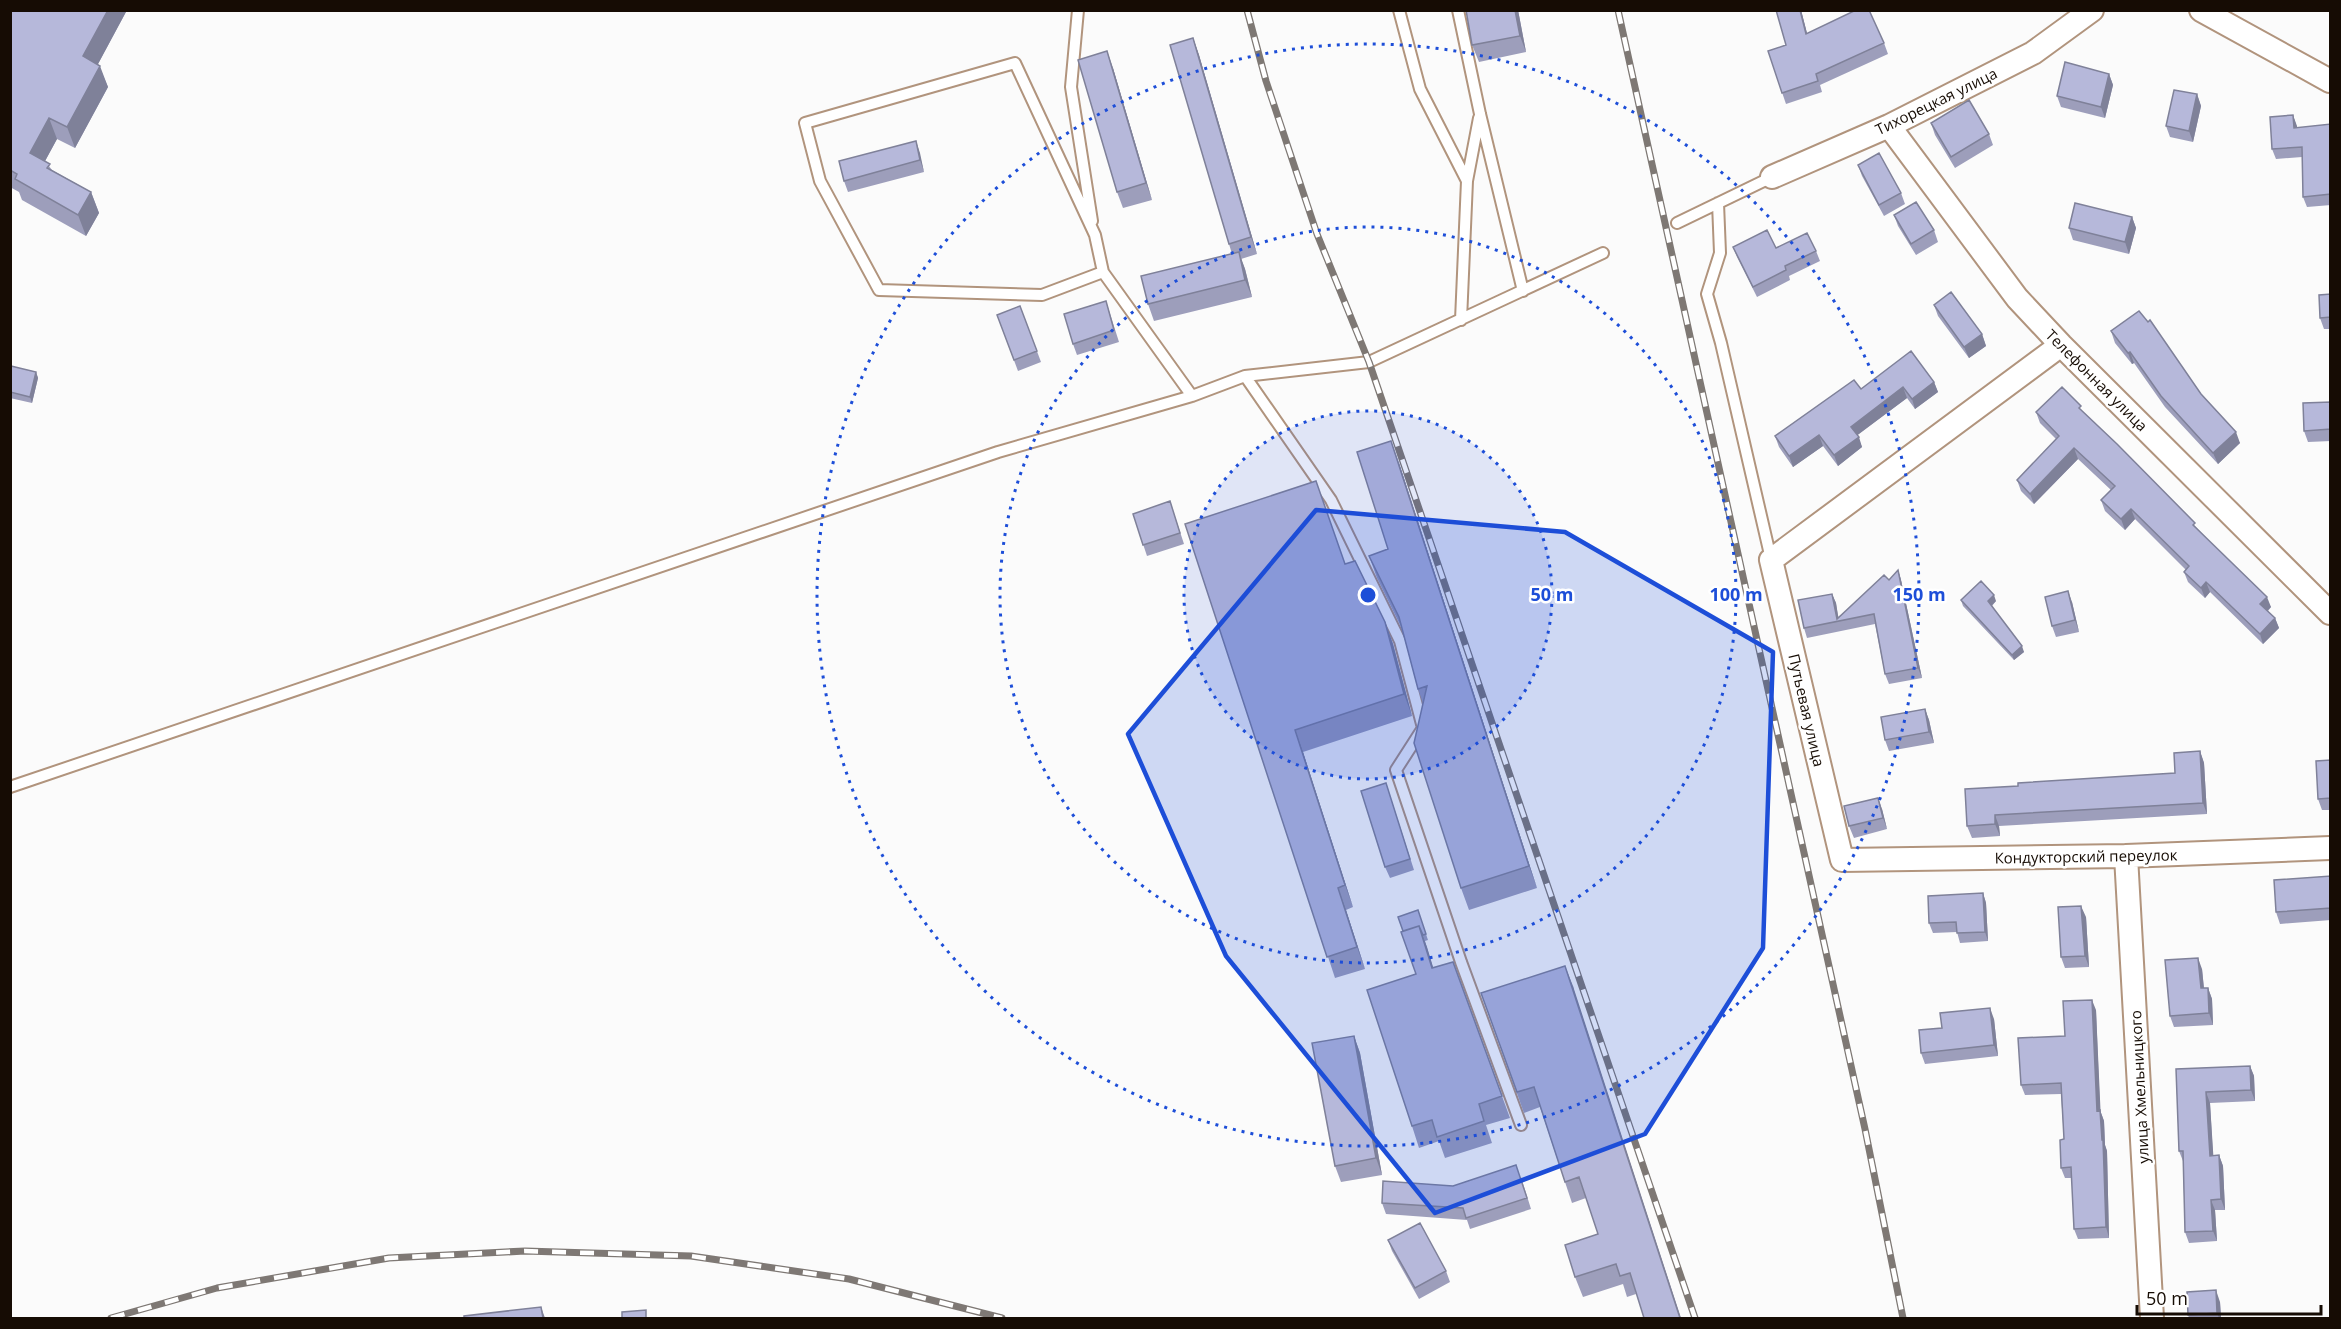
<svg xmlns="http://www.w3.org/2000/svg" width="2341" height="1329" font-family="'Open Sans',sans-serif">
<rect width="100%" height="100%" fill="#fbfbfb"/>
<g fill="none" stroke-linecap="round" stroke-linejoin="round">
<g stroke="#b1947d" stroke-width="14">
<path id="lane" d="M1078,10L1071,87L1092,221
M1399,10L1420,89L1467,181
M1458,10L1480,114L1523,291
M1718,203L1720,253L1707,294L1721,343L1771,559
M1677,223L1772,177
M1103,272L1042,295L879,290L820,181L805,123L1015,63L1095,235L1103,272L1192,396
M1461,320L1467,181L1479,118
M1245,376L1331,500L1400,641L1423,728L1396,770L1461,962L1521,1125
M10,787L998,452L1192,396L1245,376L1369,362L1603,253"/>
</g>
<g stroke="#b1947d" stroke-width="26">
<path id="street" d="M2201,10L2330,81
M1889,126L2017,298L2061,345L2330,613
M1772,177L1889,126L2033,53L2092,10
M2061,345L1771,560L1842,860L2126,856L2330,848
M2126,856L2152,1318"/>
</g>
<use href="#lane" stroke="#fff" stroke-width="10"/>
<use href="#street" stroke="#fff" stroke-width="22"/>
<g stroke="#7e7874" stroke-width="7">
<path id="rail" d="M1247,10L1266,81L1317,234L1369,362L1695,1318
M1618,10L1865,1129L1903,1318
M111,1318L217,1288L389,1258L525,1251L691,1256L849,1279L1002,1318"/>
</g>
<use href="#rail" stroke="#fff" stroke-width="4.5" stroke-dasharray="14" stroke-linecap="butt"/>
</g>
<path fill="#9d9ebb" d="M10,10H127L98,64L108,87L75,148L57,139L45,161L52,170L91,192L99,213L86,236L22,200L19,192L10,187Z
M1518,10L1526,52L1479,62L1472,45Z
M1776,10H1801L1807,33L1884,43L1888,54L1820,85L1822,92L1786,104L1768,51L1786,45Z
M1193,38L1199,55L1257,254L1241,259L1245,269L1252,297L1154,321L1148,304L1232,254L1229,244Z
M1113,68L1152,200L1123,208L1117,192Z
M2109,74L2113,85L2105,118L2061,107L2057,96Z
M2197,94L2201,106L2193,142L2170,137L2166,126Z
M2293,115L2297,128L2331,124V205L2307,207L2303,197L2302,157L2276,159L2272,149Z
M1931,123L1989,134L1993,145L1955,168L1935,135Z
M916,141L924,172L848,192L844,181Z
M1858,165L1901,193L1905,204L1884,216L1862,176Z
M1894,215L1934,230L1938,242L1916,255L1898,226Z
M2132,217L2136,228L2129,254L2073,240L2069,228Z
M1733,247L1776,248L1816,251L1820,261L1789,276L1790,280L1757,297L1737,257Z
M2331,294V329H2324L2320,318Z
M1106,301L1119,342L1077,355L1073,344Z
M1934,305L1982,334L1986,346L1969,358L1938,316Z
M1020,306L1041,362L1018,371L997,315Z
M2111,331L2201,394L2240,443L2218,464L2165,407L2134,363L2132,364L2115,343Z
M11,366L36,372L38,378L32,403L10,398Z
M1934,382L1938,392L1915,409L1907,398L1857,435L1862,447L1838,466L1823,446L1793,467L1779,447L1775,436L1861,389Z
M2331,402V441L2308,442L2304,431Z
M2036,412H2083L2197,528L2271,607L2268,611L2275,618L2279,628L2263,644L2210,592L2205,598L2188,582L2184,572L2186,570L2135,519L2125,530L2105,511L2101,500L2111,490L2078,459L2034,504L2021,491L2017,480L2056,439L2040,423Z
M1399,463L1537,888L1469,910L1461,888L1423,703L1418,689L1402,629L1377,578L1369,556L1388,549Z
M1170,501L1184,544L1147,556L1133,514Z
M1185,524L1345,564L1385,622L1393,644L1412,716L1303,752L1353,907L1346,910L1365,969L1335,978Z
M1898,570L1901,580L1922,678L1889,684L1885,674L1875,624L1807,638L1804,628L1832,594L1836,603L1838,617L1889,580Z
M1961,600L1996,601L1992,606L2024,652L2014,660L1963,606Z
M2072,602L2079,632L2056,637L2052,626Z
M1925,709L1929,720L1934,743L1889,751L1885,740Z
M2200,751L2204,763L2207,814L1999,826L2000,836L1972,838L1967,826L2018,786L2175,773Z
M2331,760V810H2322L2318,799Z
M1386,783L1414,870L1390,878L1385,867Z
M1882,809L1887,829L1854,838L1849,826Z
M2331,876V920L2280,924L2276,912Z
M1983,893L1986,903L1988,941L1960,943L1957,932L1933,933L1929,923Z
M1418,910L1428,940L1425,941L1433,968L1453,962L1510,1118L1486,1125L1492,1143L1445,1158L1439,1141L1419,1148L1412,1126L1416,974L1403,931Z
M2086,917L2089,967L2065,968L2061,957Z
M2202,969L2204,988H2208L2212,999L2213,1025L2174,1027L2170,1016Z
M1573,986L1636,1294L1627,1297L1623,1284L1583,1297L1575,1277L1598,1234L1586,1198L1572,1203L1540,1107L1524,1113L1481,993Z
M2096,1010L2100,1110L2104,1121L2105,1145L2107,1151L2109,1238L2078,1239L2074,1229L2072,1178H2065L2061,1168L2064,1139L2061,1094L2025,1095L2021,1085L2065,1036Z
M1994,1019L1998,1056L1925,1064L1921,1053Z
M1354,1036L1360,1053L1382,1175L1341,1182L1335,1166Z
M2250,1066L2254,1076L2255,1101L2210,1103L2213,1156L2219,1155L2223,1166L2225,1210H2215L2217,1241L2189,1243L2185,1232L2183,1161L2179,1151L2176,1069Z
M1521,1177L1531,1209L1470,1229L1467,1220L1386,1214L1382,1203L1453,1186Z
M1388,1240L1446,1271L1450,1282L1419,1299L1392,1251Z
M2220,1302L2221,1318H2189L2188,1315Z"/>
<path fill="#7f8199" d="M108,10H127L91,77L83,56Z
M1515,10H1518L1526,52L1520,36Z
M1800,10H1801L1810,45L1806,34Z
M1193,38L1199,55L1257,254L1251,237Z
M1107,51L1113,68L1152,200L1146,183Z
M100,66L108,87L75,148L67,127Z
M2109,74L2113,85L2105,118L2101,107Z
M2197,94L2201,106L2193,142L2189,131Z
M2293,115L2297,126V138L2294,128Z
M49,118L57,139L38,174L30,153Z
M916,141L920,153L924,172L920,160Z
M91,192L99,213L86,236L78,215Z
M2132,217L2136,228L2129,254L2125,242Z
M1239,252L1245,269L1252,297L1245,280Z
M1982,334L1986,346L1969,358L1964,347Z
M2130,352L2134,363L2132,364L2128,353Z
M36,372L38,378L32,403L30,397Z
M1934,382L1938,392L1915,409L1912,399Z
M1903,387L1907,398L1855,437L1851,427Z
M2236,432L2240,443L2218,464L2213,453Z
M1819,435L1823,446L1793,467L1789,456Z
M1859,437L1862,447L1838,466L1834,455Z
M1391,441L1399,463L1537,888L1529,866Z
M2074,448L2078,459L2034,504L2030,494Z
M2131,509L2135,519L2125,530L2121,519Z
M1898,570L1901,580L1922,678L1918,668Z
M2206,582L2210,592L2205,598L2201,588Z
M2068,591L2072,602L2079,632L2075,620Z
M1832,594L1836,603L1839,621L1837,619Z
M1994,595L1996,601L1990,607L1988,601Z
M2267,597L2271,607L2264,614L2260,604Z
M2275,618L2279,628L2263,644L2260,634Z
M1385,622L1393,644L1412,716L1404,694Z
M2022,646L2024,652L2014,660L2012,655Z
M1925,709L1929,720L1934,743L1929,732Z
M1295,730L1303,752L1353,907L1345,885Z
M2200,751L2204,763L2207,814L2203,803Z
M1878,798L1882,809L1887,829L1883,818Z
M1995,815L1999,826L2000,836L1995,824Z
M1338,888L1346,910L1365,969L1357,947Z
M1983,893L1986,903L1988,941L1985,932Z
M2081,906L2086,917L2089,967L2085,956Z
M1419,926L1427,947L1440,990L1432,968Z
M2198,958L2202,969L2205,1000L2201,988Z
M1565,966L1573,986L1681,1318H1680Z
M2208,988L2212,999L2213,1025L2209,1013Z
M2092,1000L2096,1010L2101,1121L2097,1111Z
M1990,1008L1994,1019L1998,1056L1994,1045Z
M1354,1036L1360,1053L1382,1175L1376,1158Z
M2250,1066L2254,1076L2255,1101L2251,1090Z
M2206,1092L2210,1103L2214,1166L2210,1156Z
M2100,1110L2104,1121L2105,1145L2107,1151L2109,1238L2106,1227Z
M2219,1155L2223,1166L2225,1210L2221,1199Z
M2211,1200L2215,1210L2217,1241L2213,1231Z
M2216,1290L2220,1302L2221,1318H2219L2217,1313Z
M541,1307L545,1318H543Z"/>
<path fill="#b6b8da" stroke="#7f8199" stroke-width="1.5" d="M10,10H108L83,56L100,66L67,127L49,118L30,153L50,164L47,168L91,192L78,215L15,179L17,174L10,170Z
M1466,10H1515L1520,36L1472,45Z
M1776,10H1800L1806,34L1856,10H1869L1884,43L1816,74L1818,81L1782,93L1768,51L1786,45Z
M1193,38L1251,237L1229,244L1170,45Z
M1107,51L1146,183L1117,192L1078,60Z
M2065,62L2109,74L2101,107L2057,96Z
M2174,90L2197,94L2189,131L2166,126Z
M1969,100L1989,134L1951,157L1931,123Z
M2293,115L2294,128L2331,124V194L2303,197L2302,147L2272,149L2270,117Z
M916,141L920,160L844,181L839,161Z
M1879,153L1901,193L1879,205L1858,165Z
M1916,202L1934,230L1911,244L1894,215Z
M2075,203L2132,217L2125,242L2069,228Z
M1767,230L1776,248L1807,233L1816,251L1785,266L1786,270L1753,287L1733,247Z
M1239,252L1245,280L1148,304L1141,276Z
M1951,292L1982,334L1964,347L1934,305Z
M2331,294V317L2320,318L2319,295Z
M1106,301L1114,330L1073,344L1064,314Z
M1020,306L1037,351L1014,360L997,315Z
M2139,311L2148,322L2150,320L2201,394L2236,432L2213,453L2161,396L2130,352L2128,353L2111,331Z
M1911,351L1934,382L1912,399L1903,387L1851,427L1859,437L1834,455L1819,435L1789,456L1775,436L1854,380L1861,389Z
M11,366L36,372L30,397L10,392Z
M2062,387L2081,406L2079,408L2117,444L2195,523L2193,525L2267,597L2260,604L2275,618L2260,634L2206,582L2201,588L2184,572L2189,566L2131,509L2121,519L2101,500L2115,486L2074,448L2030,494L2017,480L2059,436L2036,412Z
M2331,402V429L2304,431L2303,403Z
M1391,441L1529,866L1461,888L1414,743L1427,686L1418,689L1399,617L1369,556L1388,549L1357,452Z
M1316,481L1345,564L1355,561L1385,622L1404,694L1295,730L1345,885L1338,888L1357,947L1327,957L1185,524Z
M1170,501L1180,533L1143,545L1133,514Z
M1898,570L1918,668L1885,674L1874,614L1804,628L1798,600L1832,594L1837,619L1884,575L1889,580Z
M1981,581L1994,595L1988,601L2022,646L2012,655L1961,600Z
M2068,591L2075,620L2052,626L2045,597Z
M1925,709L1929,732L1885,740L1881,717Z
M2200,751L2203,803L1995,815V824L1967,826L1965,789L2018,786V783L2175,773L2174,753Z
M2331,760V798L2318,799L2316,761Z
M1386,783L1410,859L1385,867L1361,791Z
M1878,798L1883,818L1849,826L1844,806Z
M2331,876V908L2276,912L2274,880Z
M1983,893L1985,932L1957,933L1956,922L1929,923L1928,896Z
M2081,906L2085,956L2061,957L2058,907Z
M1418,910L1426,934L1423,935L1419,926L1403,931L1398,917Z
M1419,926L1432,968L1453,962L1502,1096L1479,1104L1484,1121L1437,1137L1432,1120L1412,1126L1367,990L1416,974L1401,932Z
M2198,958L2201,988H2208L2209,1013L2170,1016L2165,960Z
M1565,966L1680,1318H1644L1630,1273L1620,1276L1616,1264L1575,1277L1565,1245L1598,1234L1579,1177L1565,1182L1534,1087L1517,1092L1481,993Z
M2092,1000L2097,1111L2100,1110L2102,1140H2103L2106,1227L2074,1229L2071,1167L2061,1168L2060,1140L2064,1139L2061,1083L2021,1085L2018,1038L2065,1036L2063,1001Z
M1990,1008L1994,1045L1921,1053L1919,1030L1942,1028L1940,1013Z
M1354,1036L1376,1158L1335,1166L1312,1043Z
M2250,1066L2251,1090L2206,1092L2210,1156L2219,1155L2221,1199L2211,1200L2213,1231L2185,1232L2183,1151H2179L2176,1069Z
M1516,1165L1527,1198L1466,1218L1463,1208L1382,1203L1383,1181L1453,1186Z
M1420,1223L1446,1271L1415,1288L1388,1240Z
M2216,1290L2217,1313L2188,1315L2187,1292Z
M541,1307L543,1318H464V1316Z
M646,1310V1318H622V1312Z"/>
<path fill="#1d4ed8" fill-opacity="0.2" stroke="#1d4ed8" stroke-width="4.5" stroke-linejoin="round" d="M1316,510L1565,532L1773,652L1763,948L1645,1134L1435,1213L1226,956L1128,734Z"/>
<circle cx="1368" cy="595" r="184" fill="#1d4ed8" fill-opacity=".12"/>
<g fill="none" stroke="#1d4ed8" stroke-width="3" stroke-dasharray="3 6">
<circle cx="1368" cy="595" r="184"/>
<circle cx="1368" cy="595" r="368"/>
<circle cx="1368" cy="595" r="551"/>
</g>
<g text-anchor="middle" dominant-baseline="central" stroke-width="5" stroke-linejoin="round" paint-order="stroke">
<g font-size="15" fill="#160c04" stroke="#fff">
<text transform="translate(1936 101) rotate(-26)">Тихорецкая улица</text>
<text transform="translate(2097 380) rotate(45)">Телефонная улица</text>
<text transform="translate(1807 710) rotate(77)">Путьевая улица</text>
<text transform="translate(2086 856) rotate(-1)">Кондукторский переулок</text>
<text transform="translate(2139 1087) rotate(-93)">улица Хмельницкого</text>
</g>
</g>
<circle cx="1368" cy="595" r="9" fill="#1d4ed8" stroke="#fff" stroke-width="3"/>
<g font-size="18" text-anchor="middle" font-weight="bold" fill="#1d4ed8" stroke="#fff" stroke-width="5" stroke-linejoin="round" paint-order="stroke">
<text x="1552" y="601">50 m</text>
<text x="1736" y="601">100 m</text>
<text x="1919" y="601">150 m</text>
</g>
<rect width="2341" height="1329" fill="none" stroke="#160c04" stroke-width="24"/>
<path d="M2137 1305v9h184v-9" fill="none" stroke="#160c04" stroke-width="3"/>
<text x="2146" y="1305" font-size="18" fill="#160c04" stroke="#ffffff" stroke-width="4.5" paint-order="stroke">50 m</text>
</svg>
